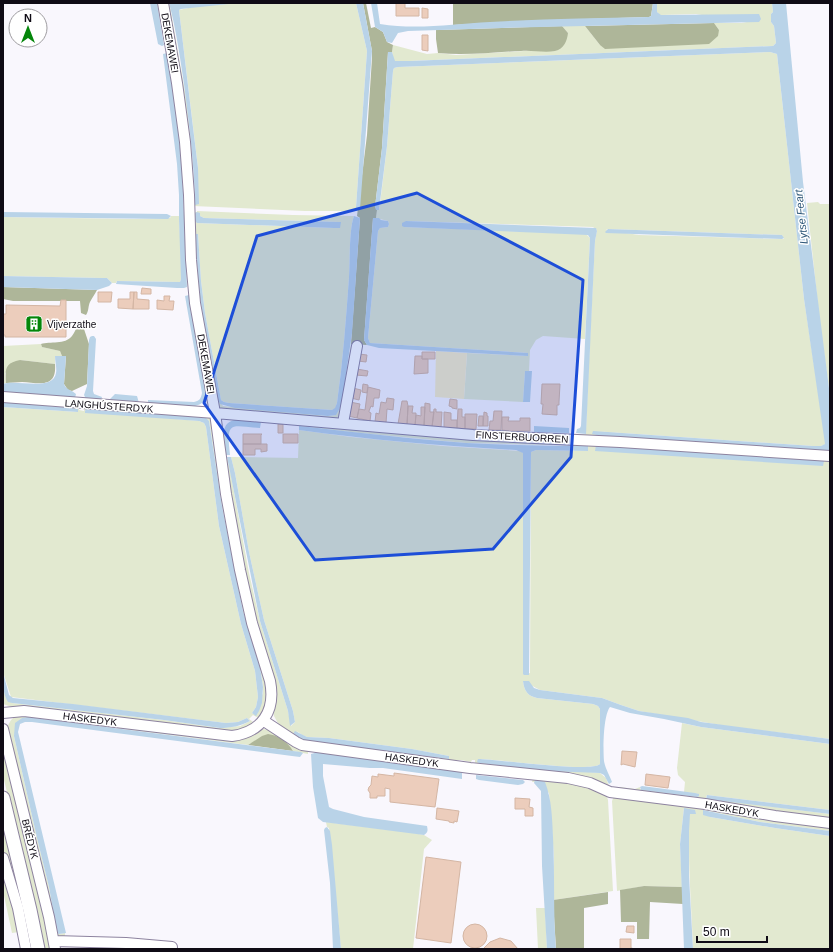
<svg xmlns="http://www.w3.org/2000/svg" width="833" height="952" font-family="Arial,sans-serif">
<rect width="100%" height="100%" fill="#f9f7fd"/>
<path fill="#e2e9d0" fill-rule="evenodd" d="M165,3H169L171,12L187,103L192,155L195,205L198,168L179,10L198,6L238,3H356L367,51L356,207L358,211H305L193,206Z
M657,3H772L773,12L771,14V22L774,26L776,43L773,46L410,61H394L392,52L393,45L427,54L438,53L456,55L524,51H555L568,33L562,26H585L600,45L719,30L714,23H747L696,14L660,15L657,12Z
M770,52L777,54L804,299L826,444L821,446H813L593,431L830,451V454L578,436L577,434H586V429L588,379L595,241L597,230L593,227L406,221L404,227L586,234L590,238L585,339L543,336L536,340L530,350L529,371H525L523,402L464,399L467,353L528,356V353L370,343L368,338L378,231L380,228L388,227L389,224L388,221L376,218L377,210H379L380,204L387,146L393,71L394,68L398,67ZM608,229L782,235L784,239L639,235L606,230Z
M818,202L820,204H830V396L820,324L807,203Z
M197,211L293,215L354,216C349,229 350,261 349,277C346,319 343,361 337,403L335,409L332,410L229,403L224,402L221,400L205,313L201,281L198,234L195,244L199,292L216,395L223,406L328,416L335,415L339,410L342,402L351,344H355L342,416L335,419L222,410L217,406L198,309L193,213L197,212ZM199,213L200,216L204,218L339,222L334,228L197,223Z
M171,216H179L182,276L180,282L117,281L116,283H112L107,278H102L3,276V217L135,219L170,218Z
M41,344L42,347L60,351L62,356L55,357V364L20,360L5,373L6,383L3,384V346Z
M3,400L79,406V410L84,411L85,407L209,416L212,418L269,696L260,719L253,715L249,719L256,724L232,733L15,708L3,704V688L6,698L12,703L164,720L220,728L240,726L250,721L247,718L238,722L226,723L11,697L3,672V407L78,412L71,408L3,402ZM87,409L201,417L209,421L222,506L243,611L260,667L263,687V693L254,714L252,713L256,707L258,697L255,671L241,624L219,526L206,427L204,423L199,421L85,411Z
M299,422C372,433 446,438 519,443L520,440L830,458V739L726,726L639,711L621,705L602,698L540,690L523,681C524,691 528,696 537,698L593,704L598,706L600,709V764C591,773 497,759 479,759L478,762L600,773L606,778L609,786L475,764V760H472L471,762L461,760L433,761L297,741L280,727L274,716L250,605L224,457H227L230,470L249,573L260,621L288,711L291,726L295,722L293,711L264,620L249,552L235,473L231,457L298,458L299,430L351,437L443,446L521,451L523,453V459L524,675L530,673L531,452L536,450L588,451V446L466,443L359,433L299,426ZM297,731L302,735L307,737L329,738L412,749L449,756V759L305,741Z
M18,714L230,739L263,729L269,730L308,749V754L293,751L292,749L251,743L248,745L37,718H22L14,736L37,838L49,887L57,933L59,934L65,933V938H59L56,936L7,727L11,720Z
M682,723L701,727L830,744V810L707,795L706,798L830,814V821L618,789L620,787L635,789L640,787V789L697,797L698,794L684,792L685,782L678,775L677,768Z
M3,744L52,949H44L35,905L3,776Z
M533,778L574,782L606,794L608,800L613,891L553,900L554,856L549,793L534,782H532Z
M614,796L830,825V831L760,822L704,810L710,817L775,828L830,836V949H693C692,915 689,882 689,848C689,837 687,824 690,814H693L684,808L680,844L682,887L644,886L617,891L612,801Z
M3,819L33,949H29L19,904L3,849Z
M326,822L414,833L424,835L432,840L424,849L413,949H341L329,828L327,827Z
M3,866L19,932L12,933L3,891Z
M536,908H545L547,949H538Z"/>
<path fill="#aeb699" d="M363,3H366L371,28L375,27L383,32L387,42L393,45L392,52H388L382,148L375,207L377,210L376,218H373L364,340L367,345L351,344L360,218L357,216L367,135L372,58V51Z
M653,3L651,16L649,17L523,21L453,25V4Z
M714,23L719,30L718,36L709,44L605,49L600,45L585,26Z
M562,26L568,33C567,41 564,49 555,51C544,53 532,50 521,51C493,52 466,56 438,53L436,39V30Z
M3,287L97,290C95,294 92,298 90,302C88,306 89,311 86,315L81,313L80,301H13L3,299Z
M79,324L83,326L89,344L87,384L72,391L68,390L64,384L66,356H62L60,351L42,347L41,344C50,341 65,345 72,336C75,332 76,328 79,324Z
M20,360L55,364C57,389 39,383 22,382C17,382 12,383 6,383C5,369 5,363 20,360Z
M268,734C278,735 288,742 293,751L248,745L262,736Z
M644,886L682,887L683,904L650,902L649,939H637V922H621L620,890Z
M608,892V904L584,908V949H556L553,900Z"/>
<path fill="#f8eec9" d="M436,351L467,353L464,399L435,397Z"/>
<path fill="#b9d3e8" d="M150,3H157L164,45L162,46L158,44Z
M169,3L177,4L185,3H238L181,9L179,10L192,119L198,168L199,204L195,205V202C194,163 189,123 184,84C180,57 176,29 169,3Z
M356,3H363L372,51L360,209H356V207L367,51Z
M371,3H377L380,24C416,30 454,24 490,22C543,19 596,18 649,17L651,16L653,3H657V12L661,15L759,14L761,19L759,22L502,28L408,31L398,33L392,43L387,42L383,32L375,27Z
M772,3H786L803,182L830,396V451L607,437L592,434L593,431L813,446H821L825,444L804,299L777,54L770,52L398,67L394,68L393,71L387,146L379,210H376L375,207L382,148L388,52H392L395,61H410L773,46L776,43L774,26L771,22V14L773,12Z
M167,53L176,110L182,168L187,287L184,288H177L116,284L117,281L180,282L181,279L179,219V195L177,164L163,54Z
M3,212L167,214L171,216L168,219L3,217Z
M197,212L200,213V216L204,218L339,222H341L340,228H334L197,223L195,221V213Z
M354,216L360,218L352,333L342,402L339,410L336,415L328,416L235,408L220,404L216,395L199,292L195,234H198L201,281L205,313L221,400L224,402L229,403L332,410L335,408L337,403C343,361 346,319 349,277C350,261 349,229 354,216Z
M373,218H379L381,220L388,221L389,224L388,227L380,228L378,231L368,338L370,343L528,353V356L379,348L367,345L364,340Z
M406,221L596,228L597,231L595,241L586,434L576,433L577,429L580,428L581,426L590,238L588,235L404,227L402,226V223Z
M608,229L782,235L784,238L782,239L606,233L605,232Z
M3,276L102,278H107L112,283L109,286L97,290L3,287Z
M189,295L207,395C204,402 202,404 195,406L148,403V400L194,402C199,401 201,399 202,393L185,296Z
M92,336H94L96,339L93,391L94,394L102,397L101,400L86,399L84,395L87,386L89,340L90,337Z
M55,356H66L64,384C66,390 72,390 76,394L75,398L3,393V384C16,379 53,392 56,373C57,368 55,362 55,356Z
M525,371H532L530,402H523Z
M115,394L137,396L139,403L112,401L110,399Z
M3,402L71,408L78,409V412L3,407Z
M86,409L201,417L206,418L209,421L222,506L243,611L260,667L263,687L262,703L259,711L256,716L252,713L256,707L258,697L255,671L241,624L219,526L206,427L204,423L199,421L85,413V411Z
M235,420L261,422L260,428C230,426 226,420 230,455H226C225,442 218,423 235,420Z
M299,426C355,432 410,439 466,443C507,445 548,446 588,446V451L536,450L531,452L529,675H524L523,674V453L516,450C443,446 371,440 299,430Z
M534,426L569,428V433L534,432Z
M596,445L824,461L823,466L595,451Z
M227,457H231L235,473L249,552L264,620L293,711L295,722L290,726L288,711L260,621Z
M3,672L9,695L13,698L73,704L226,723L238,722L247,718L250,721C240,726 231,728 220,728L164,720L12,703L8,702C2,692 3,682 3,672Z
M523,681H529L534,688L540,690L602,698L621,705L639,711L688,718L701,722L830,739V744L701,727L664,719L630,713L610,707C603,716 603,750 604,761C605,768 610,776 612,782L609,784L604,775L600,773L548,771L479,763L477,762L478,759C496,759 591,773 600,764V709L598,706L593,704L537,698C528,696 524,691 523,681Z
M28,717L301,752L303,753L300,757L292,756L32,722H25L20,724L18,732L19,736L66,933L59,934L57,933L49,887L37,838L14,736L15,723L22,718Z
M295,731L307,737L329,738L412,749L449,756V759L305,741L299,739L293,734Z
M318,752L458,771L462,773V779L383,768H370L323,764V776L329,807L333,809L364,817L427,826C428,831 428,832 424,835L323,822L318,818L313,787L311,754Z
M476,775L523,780L525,782L523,784L518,785L479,780L476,779Z
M535,780L542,781L545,782C552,800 552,819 553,837C555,875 553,912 556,949H547L542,866L541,791L534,783Z
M642,786L695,793L699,794V796L697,797L641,790L640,787Z
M707,795L830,810V814L706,799Z
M684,808L695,810L696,814H690L689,831V876L693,949H684L680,844Z
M703,810L760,822L830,831V836L775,828L710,817L703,815Z
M327,827L330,831L332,845L341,949H333L330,883L324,830L325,828Z"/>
<path fill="#eccdbc" stroke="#d4b6a4" d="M396,3H405V8H419V16H396Z
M422,8L428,9V18H422Z
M422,35H428V51L422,50Z
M142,288L151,289V294H141Z
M98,292H112L111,302H98Z
M130,292H134L133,309L118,308V299H130Z
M134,292H137V299L149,300V309H133Z
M164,296H170L169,301H174L173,310L157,309V300L164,301Z
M61,300H66V337H5V335H3V314H6V305L60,306Z
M422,352H435V359H422Z
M359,354L367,355L366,362L358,361Z
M415,356H422V359H428V373L414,374Z
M357,369L368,371L367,376L356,375Z
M363,384L368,385L367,393L362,392Z
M542,384H560L559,402V405H557V415L542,414L543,404H541Z
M368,387L380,390L379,398H374L373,407L371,406L369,411V412L371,413L370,421L357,418L359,409L365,410Z
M353,388L361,390L359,400L351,398Z
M387,398L394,399L393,410L387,409L386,423L375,422L376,413L379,414L381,402L386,403Z
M450,399L457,400V409L452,408V407L449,406Z
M402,401H407L408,406L407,425L398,424Z
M350,402L360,404L357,418L348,416Z
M425,403L430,404V412H434L432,427L424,426Z
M408,406H413L412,413H416L415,426L407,425Z
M421,407H425L424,426H415L416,415L421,416Z
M434,409H436V412H442L441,428L432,427Z
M458,409H462V417H465V429L457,428Z
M494,411H502L501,430H489L490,421H493Z
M444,412L451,413V420H457V428H444Z
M484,412L487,413V416H488V426H483Z
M465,414H477L476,429H465Z
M479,416H483V426H478Z
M502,417H509L508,421H520V418H530V431H512V432H509V431L502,430Z
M278,424H283V433H278Z
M243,434H262L261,435V444H243Z
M283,434H298V443H283Z
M243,444H267V451L261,452V449H255V455H243Z
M622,751L637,752L635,767L623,764L621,765Z
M394,773L439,779L435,807L390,802V789L385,788V796H377V798H370V793L368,790L369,787L371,785L372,776L378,777V774L394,776Z
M646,774L670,777L668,788L645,785Z
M515,798L530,799L529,807L533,808V816H525V809H515Z
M437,808L459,811L457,822L454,821V823L449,822V821L436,819Z
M426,857L461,862L451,943L416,938Z
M463 936a12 12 0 1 1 24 0a12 12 0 1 1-24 0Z
M627,926H634V933L626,932Z
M500,938L511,941L518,949H483L490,942Z
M620,939H631V948L635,949H620Z"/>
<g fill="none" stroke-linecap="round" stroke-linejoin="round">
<g stroke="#8d839f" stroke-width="12">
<path id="minor" d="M3,397L215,413L473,435L620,442L830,456
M343,423L357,346
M3,713L24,711L232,736C262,732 276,711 270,681L252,623L240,570L226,494L215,413L195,303L191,260L189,195L185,142L177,83L163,3
M264,721L296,742L302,745L470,768L568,778L590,783L610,792L705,804L775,816L830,823
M3,729L49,917L55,949
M3,858L18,908L26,949
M54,941L126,943L172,947"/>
</g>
<g stroke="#8d839f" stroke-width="15">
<path id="major" d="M3,798L30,910L38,949"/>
</g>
<use href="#minor" stroke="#fff" stroke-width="10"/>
<use href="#major" stroke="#fff" stroke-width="13"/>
</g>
<path fill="#1d4ed8" fill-opacity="0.2" stroke="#1d4ed8" stroke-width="3" stroke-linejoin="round" d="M417,193L583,280L571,457L493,549L315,560L204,403L257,236Z"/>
<defs>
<g id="building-square" transform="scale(0.9)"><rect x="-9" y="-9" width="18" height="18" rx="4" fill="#04860a" stroke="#fff"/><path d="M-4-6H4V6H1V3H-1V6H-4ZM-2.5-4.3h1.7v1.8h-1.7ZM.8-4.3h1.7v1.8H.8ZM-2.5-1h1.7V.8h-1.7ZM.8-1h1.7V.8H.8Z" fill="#fff"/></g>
</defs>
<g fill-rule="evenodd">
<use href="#building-square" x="34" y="324"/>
</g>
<g text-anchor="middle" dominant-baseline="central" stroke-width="3" stroke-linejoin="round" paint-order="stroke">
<g font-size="10" fill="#0f0b15" stroke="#fff">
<text transform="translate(170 43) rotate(80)">DEKEMAWEI</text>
<text transform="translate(206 364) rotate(80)">DEKEMAWEI</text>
<text transform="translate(109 406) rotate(4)">LANGHÚSTERDYK</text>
<text transform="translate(522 437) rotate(3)">FINSTERBUORREN</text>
<text transform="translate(90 719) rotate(7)">HASKEDYK</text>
<text transform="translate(412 760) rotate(8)">HASKEDYK</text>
<text transform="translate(732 809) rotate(10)">HASKEDYK</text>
<text transform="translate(30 839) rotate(76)">BRÉDYK</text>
</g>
<g font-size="10" fill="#0f0b15" stroke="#fff" text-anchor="start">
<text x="47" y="324">Vijverzathe</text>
</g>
<g font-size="11" font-style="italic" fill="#30597a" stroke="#fff">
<text transform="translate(801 217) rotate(-96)">Lytse Feart</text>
</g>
</g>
<rect width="833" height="952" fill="none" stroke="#0f0b15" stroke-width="8"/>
<g transform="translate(28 28)"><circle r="19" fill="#ffffff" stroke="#9f9da1"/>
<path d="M0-3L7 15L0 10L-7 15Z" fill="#04860a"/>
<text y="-6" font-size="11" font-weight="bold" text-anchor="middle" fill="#0f0b15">N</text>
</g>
<path d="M697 936v6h70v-6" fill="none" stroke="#0f0b15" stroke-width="2"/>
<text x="703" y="936" font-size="12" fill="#0f0b15" stroke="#ffffff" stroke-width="3" paint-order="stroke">50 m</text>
</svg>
